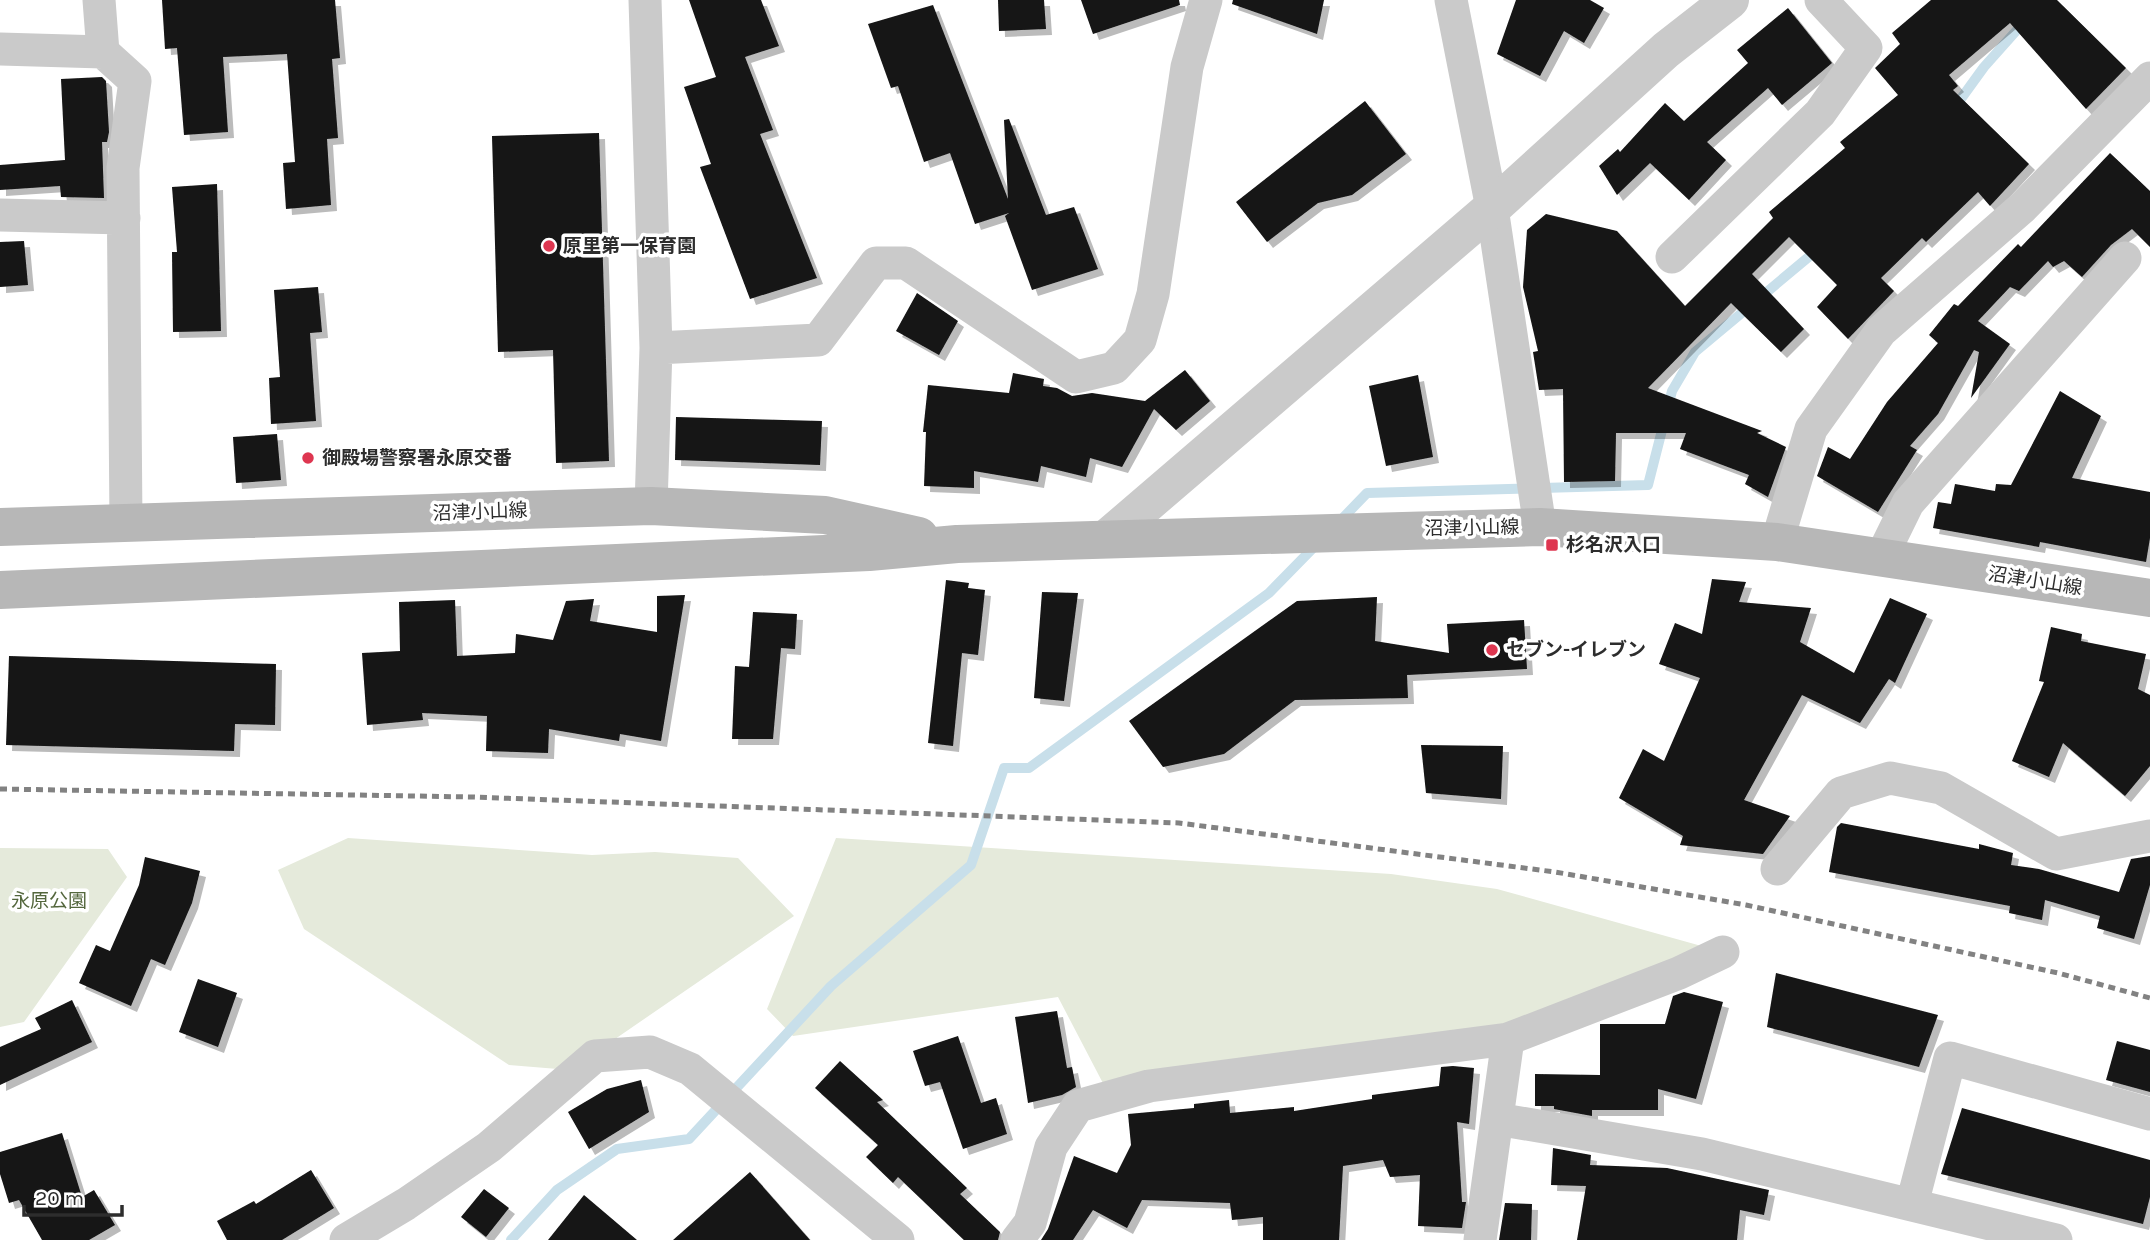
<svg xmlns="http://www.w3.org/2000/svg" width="2150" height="1240" font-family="Karla,'Noto Sans JP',sans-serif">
<defs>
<filter id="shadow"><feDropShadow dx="6" dy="6" stdDeviation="0" flood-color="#0004"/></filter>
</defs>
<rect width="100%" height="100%" fill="#fff"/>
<path fill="#e5eadb" d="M348,838L592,855L655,852L738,858L794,916L570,1070L509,1065L304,929L278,870Z
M836,838L1391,874L1497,889L1723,952L1517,1026L1106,1089L1058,997L793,1036L767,1009Z
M0,848L108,849L127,877L24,1022L0,1027Z"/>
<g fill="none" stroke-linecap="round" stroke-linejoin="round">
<path stroke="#c8dfea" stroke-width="10" d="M1955,107L1984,67L2025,21
M1339,522L1367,493L1648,485L1672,391L1695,352L1817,250
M511,1240L557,1190L617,1149L689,1139L831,986L971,865L1004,768H1029L1269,593L1316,545"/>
</g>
<path fill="#141414" filter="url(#shadow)" d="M162,0H335L340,58L332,59L338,138L327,139L331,205L286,209L283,163L295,162L287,54L223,57L228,132L184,135L177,48L165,49Z
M689,0H761L779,46L745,57L773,130L760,134L817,278L750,299L700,167L711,164L684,87L716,77Z
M998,0H1044L1046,29L999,31Z
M1081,0H1179L1180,5L1093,34Z
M1233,0H1324L1317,34L1232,4Z
M1516,0H1590L1604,8L1584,43L1564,31L1540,76L1497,54Z
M1931,0H2057L2126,68L2086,109L2010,23L1949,75L1958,86L1953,90L2029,164L1990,206L1978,192L1926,242L1922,238L1881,278L1894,291L1848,339L1817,307L1837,285L1789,237L1752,274L1804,329L1781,352L1731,303L1648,388L1762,431L1757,433L1786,447L1768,497L1745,484L1749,475L1680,449L1686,433H1616L1615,481L1564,482L1563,389L1539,390L1533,352L1538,351L1523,287L1527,230L1546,214L1617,231L1685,306L1773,218L1769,212L1845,148L1840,142L1898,95L1875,68L1900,44L1892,33Z
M933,5L1008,199L1004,120L1009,119L1046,215L1074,207L1098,269L1032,290L1005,216L1009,213L975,224L950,153L924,162L898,86L891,88L868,24Z
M1788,8L1832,63L1782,105L1768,88L1707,142L1726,160L1689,200L1650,163L1617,195L1599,166L1618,149L1620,152L1665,103L1684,121L1748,63L1737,50Z
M102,77L106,81L109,132L107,142H102L104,198L61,197L60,186L0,190V165L65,160L61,79Z
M1365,101L1406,154L1352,195L1318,203L1267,242L1236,202Z
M599,133L609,461L556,463L553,350L498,352L492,136Z
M2110,153L2150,191V247L2132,229L2111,245L2082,277L2064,261L2053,267L2048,261L2019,291L2010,287L1978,321L2010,344L1971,398L1979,352L1974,350L1938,414L1910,446L1917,450L1878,512L1817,476L1828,447L1850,459L1887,402L1938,343L1929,335L1954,304L1958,306L2018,244L2021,247Z
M217,184L221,331L173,332L172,252H177L172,187Z
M24,241L28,285L0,287V242Z
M318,287L322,332L310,333L316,421L271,424L269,378L280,377L274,290Z
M917,293L958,321L939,355L896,331Z
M1185,370L1210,401L1176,430L1154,409L1122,467L1090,458L1086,477L1041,466L1038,482L974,471V488L924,486L926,432H923L928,385L1009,393L1013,373L1044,379L1043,386L1057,388L1072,396L1092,393L1145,401Z
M1418,375L1433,457L1386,466L1369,386Z
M2060,391L2101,416L2072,478L2150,492V538L2146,562L2040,542L2039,547L1933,528L1938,502L1951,504L1955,484L1995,491L1996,484L2011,485Z
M676,417L822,421L820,465L675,460Z
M277,434L281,480L236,483L233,437Z
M1712,579L1746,582L1739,602L1811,608L1800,642L1854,673L1890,598L1927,614L1895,683L1889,679L1860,723L1802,695L1744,800L1790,816L1763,854L1680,845L1683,836L1619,798L1643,749L1664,761L1700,678L1659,664L1675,623L1702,634Z
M946,580L969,583L968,588L985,590L978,655L962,653L953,746L928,743Z
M1042,592L1078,593L1064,701L1034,698Z
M685,595L661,741L620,734L619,741L549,729L548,753L486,751L487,716L422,713L423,720L367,725L362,653L400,651L399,602L455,600L457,656L515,653L516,634L553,640L566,601L594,599L590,621L657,632V596Z
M1377,597L1375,641L1449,653L1447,624L1524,620L1527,669L1407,675L1408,698L1295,700L1224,754L1163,767L1129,721L1297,601Z
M753,612L797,614L795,649L781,648L773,739H732L735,666L749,667Z
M2051,627L2082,634L2081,641L2146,654L2138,689L2150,695V766L2125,796L2063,743L2049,777L2012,761L2044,682L2039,681Z
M9,656L276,664L275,725L235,724L234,751L6,745Z
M1421,745L1503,746L1501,799L1426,793Z
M1841,823L1979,849V844L2013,853L2011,865L2039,869L2119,892L2131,859L2150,856V885L2134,939L2097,928L2100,916L2045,900L2042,920L2009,913L2010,906L1829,872L1837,827Z
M145,857L200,871L192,903L165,965L151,959L131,1006L79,983L96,945L110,951L139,885Z
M1776,973L1938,1015L1919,1067L1767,1027Z
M198,979L237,993L218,1047L179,1032Z
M1684,992L1723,1002L1696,1099L1658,1089V1110H1592V1116L1554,1109V1106H1535V1074L1600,1075V1024H1665L1673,996Z
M72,1000L92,1042L0,1085V1047L41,1029L35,1018Z
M1057,1011L1067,1068L1072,1067L1076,1087L1062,1095L1028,1103L1015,1017Z
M958,1036L981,1103L996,1098L1007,1134L963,1149L940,1082L925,1086L913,1051Z
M2117,1041L2150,1050V1092L2106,1080Z
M840,1061L883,1100L877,1102L967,1188L960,1194L1000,1232L998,1240H964L898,1177L893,1183L866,1157L878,1145L815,1088Z
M1453,1066L1474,1068L1469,1124L1457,1122L1462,1202H1466L1462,1228L1418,1226L1420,1175L1390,1177L1383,1160L1343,1166L1339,1240H1263V1217L1232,1220L1230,1203L1142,1200L1127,1228L1093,1210L1073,1240H1041L1048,1229L1074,1156L1117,1173L1131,1145L1128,1114L1194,1108V1104L1229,1100L1230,1113L1294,1107V1111L1372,1099V1095L1439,1086L1441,1067Z
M641,1080L649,1112L589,1149L568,1112L607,1089Z
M1962,1108L2150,1160V1197L2143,1224L1941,1174Z
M62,1133L82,1197L94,1190L115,1225L89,1240H42L19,1200L9,1203L0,1174V1152Z
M1553,1148L1591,1155L1590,1165L1667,1168L1769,1190L1764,1215L1740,1210L1737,1240H1577L1586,1186L1551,1185Z
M311,1170L334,1208L282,1240H227L217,1221L254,1201L256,1204Z
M750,1172L810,1240H673Z
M484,1189L509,1208L486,1237L461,1217Z
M584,1195L637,1240H548Z
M1505,1203L1532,1204L1531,1240H1499Z"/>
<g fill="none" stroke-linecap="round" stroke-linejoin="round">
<path stroke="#cacaca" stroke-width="33" d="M99,0L103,52
M645,0L656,348L651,506
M1451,0L1492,208L1540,527
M0,49L103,52L135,81L123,168L126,524
M0,215L124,218
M1672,257L1820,113L1866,48L1821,0
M656,348L818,340L876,263H906L1076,377L1114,368L1140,340L1153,294L1187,67L1206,0
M1777,542L1811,429L1881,331L2023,207L2150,78
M1881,558L1908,503L2125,258
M1777,869L1841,793L1890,778L1941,788L2056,854L2150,836
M1497,1119L1702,1154L2056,1240
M1912,1204L1950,1058L2150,1114
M346,1240L406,1204L489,1147L595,1056L650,1052L690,1069L898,1240
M1017,1240L1030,1223L1051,1147L1078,1106L1149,1086L1508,1039L1679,973L1723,952
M1480,1240L1508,1039"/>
<path stroke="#cacaca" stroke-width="38" d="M1106,539L1492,208L1666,50L1730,0"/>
<path stroke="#b7b7b7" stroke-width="38" d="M0,527L651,506L825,515L919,536
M0,590L869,552L957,544L1540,527L1777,542L2150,598"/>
<path stroke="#828282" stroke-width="5" stroke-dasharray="7 5" stroke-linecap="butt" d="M0,789L473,797L1179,823L1555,872L1746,905L2058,973L2150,998"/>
</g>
<g fill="#de3650" stroke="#fff" stroke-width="2.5">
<circle cx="549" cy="246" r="7"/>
<circle cx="308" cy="458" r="7"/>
<rect x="1545" y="538" width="14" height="14" rx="3.5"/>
<circle cx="1492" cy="650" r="7"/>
</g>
<g text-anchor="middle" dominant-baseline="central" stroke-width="7" stroke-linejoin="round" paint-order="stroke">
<g font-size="19" font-weight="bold" fill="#2d2d2d" stroke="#fff" text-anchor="start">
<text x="563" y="246">原里第一保育園</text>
<text x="322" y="458">御殿場警察署永原交番</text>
<text x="1566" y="545">杉名沢入口</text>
<text x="1506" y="650">セブン-イレブン</text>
</g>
<g font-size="19" fill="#2d2d2d" stroke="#fff">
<text transform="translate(480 512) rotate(-2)">沼津小山線</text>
<text transform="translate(1472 528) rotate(-1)">沼津小山線</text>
<text transform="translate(2035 581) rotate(9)">沼津小山線</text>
</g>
<g font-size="19" fill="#54673d" stroke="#fff">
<text x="49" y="901">永原公園</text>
</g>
</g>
<path d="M24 1205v10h98v-10" fill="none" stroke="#2d2d2d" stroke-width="3.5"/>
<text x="35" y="1205" font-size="21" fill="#2d2d2d" stroke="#ffffff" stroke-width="5" paint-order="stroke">20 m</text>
</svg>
